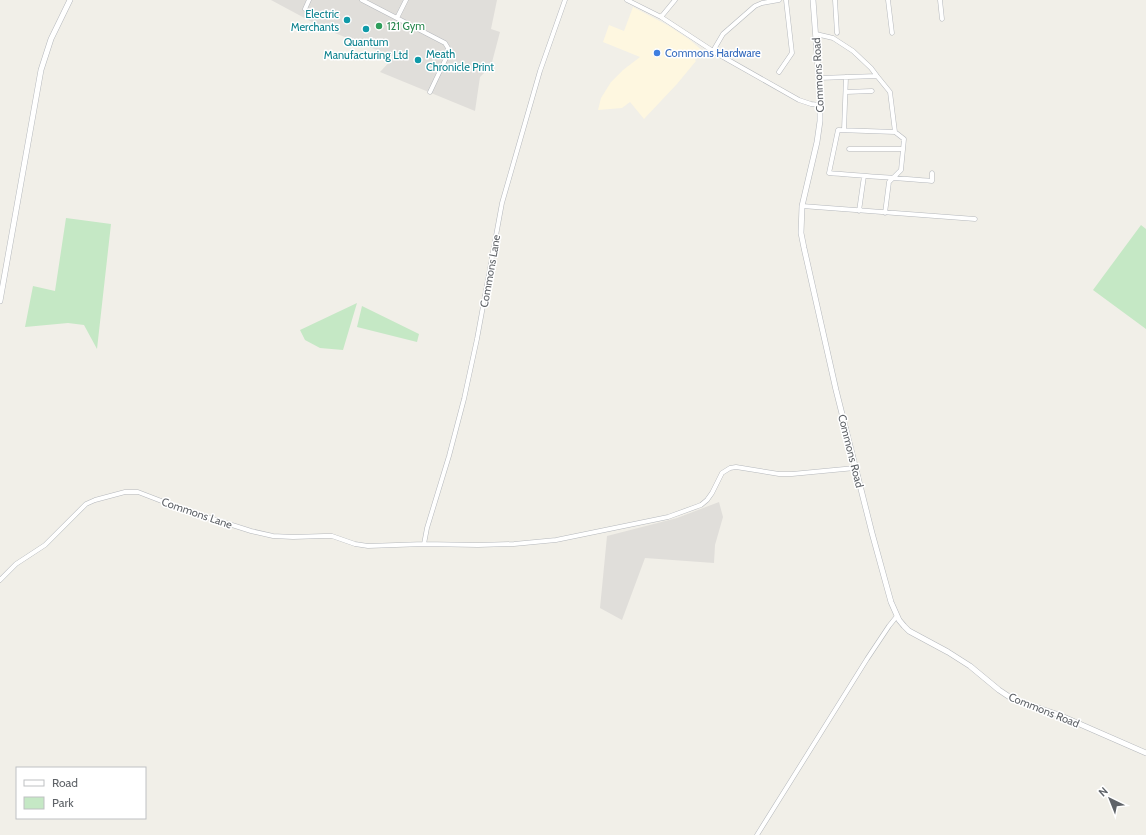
<svg xmlns="http://www.w3.org/2000/svg" width="1146" height="835" font-family="Cabin,sans-serif">
<rect width="100%" height="100%" fill="#f1efe8"/>
<path fill="#fef7e0" d="M633,7L669,26L690,40L704,52L695,60L696,61L677,84L644,119L630,102L622,108L598,110L601,98L611,82L623,70L640,57L603,42L609,25L624,31Z"/>
<path fill="#e0deda" d="M271,0H497L491,29L500,32L491,66L480,77L475,111L380,72L394,57L325,29Z
M719,502L723,517L715,545L714,563L645,558L622,620L600,608L607,536L677,518Z"/>
<path fill="#c5e8c5" d="M66,218L111,224L97,349L84,325L68,323L25,327L33,286L55,291Z
M1141,225L1146,229V329L1093,290Z
M357,303L343,350L320,348L305,340L300,330Z
M362,306L419,334L417,342L357,327Z"/>
<g fill="none" stroke-linecap="round" stroke-linejoin="round">
<g stroke="#b5b8bc" stroke-width="5">
<path id="minor" d="M362,0L445,43L448,48V54L430,92
M627,0L661,17L716,53L799,100L811,104L820,105
M835,0L837,33
M888,0L892,33
M940,0L942,19
M305,9L309,0
M661,17L675,0
M397,18L406,0
M816,34L833,38L853,51L871,68L877,76L890,92L895,132
M713,51L723,34L755,6L762,3L779,0
M779,72L792,53L786,0
M819,78L877,76
M846,92L872,91
M844,130L846,77
M849,149H903
M802,206L975,219
M859,211L864,176
M885,213L889,182L901,170L904,139L895,132L838,130L829,173C863,176 898,178 932,181V173
M424,544L427,528L449,456L464,399L477,339L502,203L540,71L565,0
M0,580L16,564L45,545L86,504L95,500L125,492H138L185,510L251,531L273,536L293,537L324,536H332L355,544L368,546L424,544L478,545L514,544L556,540L668,517L701,505L707,500L712,493L722,473L730,468L736,467L779,474H792L855,468
M757,835L867,659L889,626L897,616"/>
</g>
<g stroke="#b5b8bc" stroke-width="6">
<path id="tertiary" d="M813,0L820,94V121L817,142L802,206L801,233L804,248L836,390L872,533L891,602L899,620L904,626L909,631L948,652L970,666L999,690L1008,696L1021,702L1059,715L1146,753
M0,301L41,70L51,39L70,0"/>
</g>
<use href="#minor" stroke="#fff" stroke-width="4"/>
<use href="#tertiary" stroke="#fff" stroke-width="5"/>
</g>
<g fill="#0f9aa8" stroke="#fff" stroke-width="1.5">
<circle cx="347" cy="20" r="4"/>
<circle cx="366" cy="29" r="4"/>
<circle cx="418" cy="60" r="4"/>
</g>
<circle fill="#2e9e5b" stroke="#fff" stroke-width="1.5" cx="379" cy="26" r="4"/>
<circle fill="#3f7fe0" stroke="#fff" stroke-width="1.5" cx="657" cy="53" r="4"/>
<g text-anchor="middle" dominant-baseline="central" stroke-width="3" stroke-linejoin="round" paint-order="stroke">
<g font-size="11" fill="#0d838f" stroke="#fff" text-anchor="end">
<text x="339" y="14">Electric<tspan x="339" dy="13">Merchants</tspan></text>
<text x="366" y="42" text-anchor="middle">Quantum<tspan x="366" dy="13">Manufacturing Ltd</tspan></text>
<text x="426" y="54" text-anchor="start">Meath<tspan x="426" dy="13">Chronicle Print</tspan></text>
</g>
<g font-size="11" fill="#27864d" stroke="#fff" text-anchor="start">
<text x="387" y="26">121 Gym</text>
</g>
<g font-size="11" fill="#366cbe" stroke="#fff" text-anchor="start">
<text x="665" y="53">Commons Hardware</text>
</g>
<g font-size="11" fill="#5f6368" stroke="#fff">
<text transform="translate(818 75) rotate(-93)">Commons Road</text>
<text transform="translate(490 271) rotate(-80)">Commons Lane</text>
<text transform="translate(851 451) rotate(76)">Commons Road</text>
<text transform="translate(197 513) rotate(19)">Commons Lane</text>
<text transform="translate(1044 710) rotate(22)">Commons Road</text>
</g>
</g>
<rect x="16" y="767" width="130" height="52" fill="#ffffff" stroke="#bfc1c3"/>
<rect x="24" y="780" width="20" height="6" fill="#ffffff" stroke="#bfc1c3"/>
<text x="52" y="787" font-size="12" fill="#5f6368">Road</text>
<rect x="24" y="797" width="20" height="12" fill="#c5e8c5" stroke="#bfc1c3"/>
<text x="52" y="807" font-size="12" fill="#5f6368">Park</text>
<g transform="translate(1110 799) rotate(317)" stroke="#ffffff" stroke-width="3" paint-order="stroke">
<path d="M0-3L7 15L0 10L-7 15Z" fill="#5f6368"/>
<text y="-6" font-size="11" font-weight="bold" text-anchor="middle" fill="#5f6368">N</text>
</g>
</svg>
